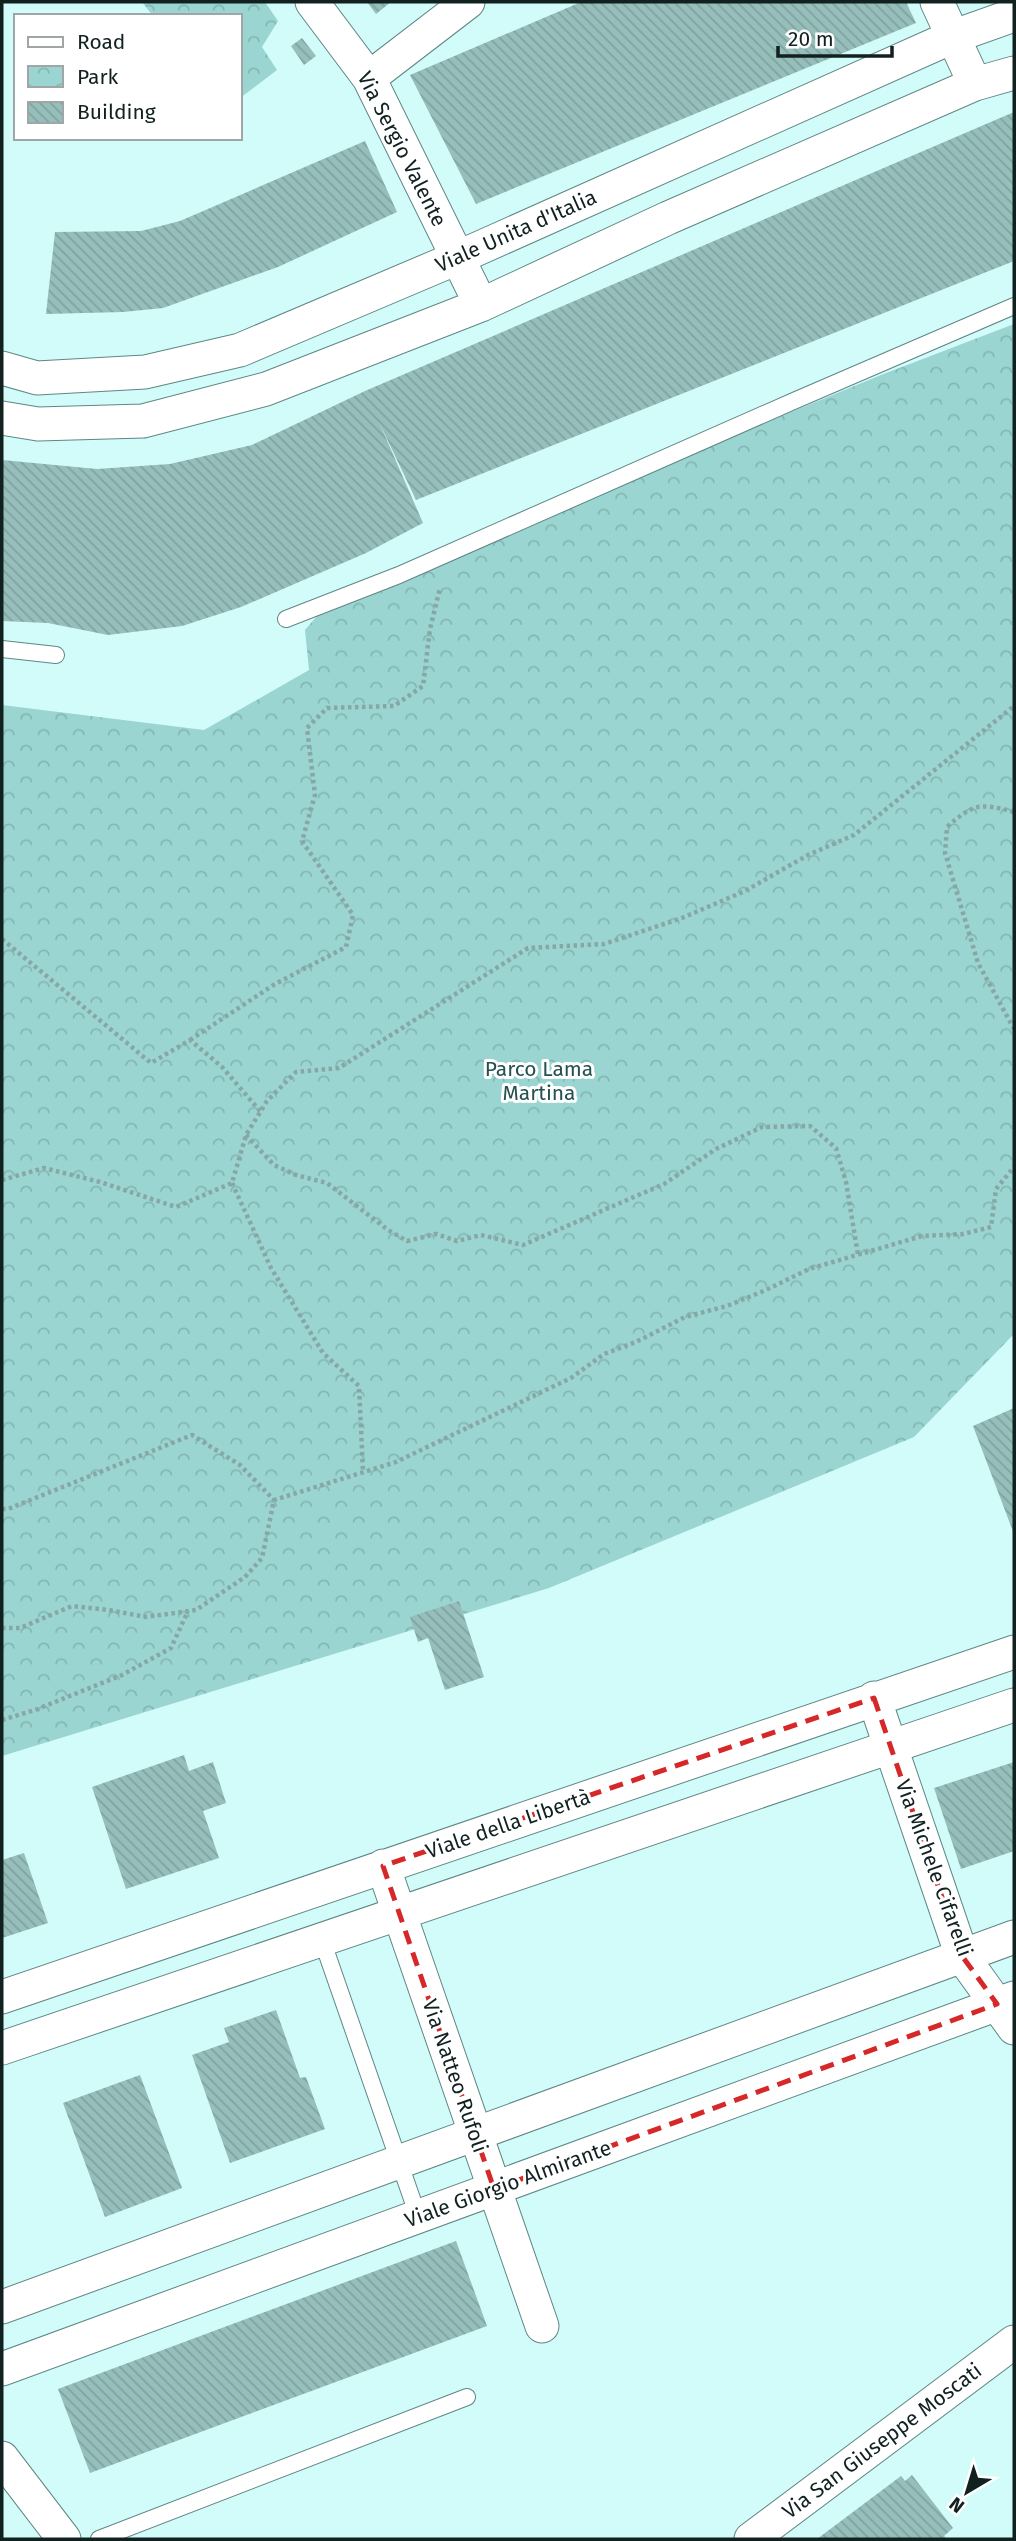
<svg xmlns="http://www.w3.org/2000/svg" width="1016" height="2541" font-family="'Fira Sans',sans-serif">
<defs>
<pattern id="park-crowns" width="20" height="18" patternUnits="userSpaceOnUse" patternTransform="scale(1.75)"><rect width="20" height="18" fill="#9ad5d1"/><path d="M2 6a3 3 0 1 1 6 0M12 15a3 3 0 1 1 6 0" fill="none" stroke="#84b7b3"/></pattern>
<pattern id="building-back-hatch" width="6" height="6" patternUnits="userSpaceOnUse" patternTransform="scale(1.75)"><rect width="6" height="6" fill="#96bebb"/><path d="M-1 5l2 2M0 0l6 6M5-1l2 2" fill="none" stroke="#80a3a0"/></pattern>
</defs>
<rect width="100%" height="100%" fill="#d2fcf9"/>
<path fill="url(#park-crowns)" d="M142,2H265L278,21L262,47L277,70L240,98V16H153Z
M1014,324V1334L914,1437L549,1588L2,1756V705L204,730L309,670L305,630L328,603L881,375Z"/>
<path fill="url(#building-back-hatch)" d="M367,2H391L376,14Z
M581,2H906L916,23L476,204L410,75Z
M302,38L316,56L304,65L291,46Z
M1014,112V261L416,500L379,422L423,523L366,553L241,607L182,626L108,635L48,623L2,621V460L97,469L170,464L252,445L365,391Z
M365,141L397,212L278,267L163,308L123,312L46,314L55,232L141,231L180,221Z
M1014,1408V1534L973,1426Z
M459,1601L484,1677L445,1690L428,1638L418,1642L410,1617Z
M184,1755L189,1771L213,1762L226,1803L203,1811L219,1858L126,1889L92,1787Z
M1014,1762V1851L961,1869L934,1788Z
M24,1853L48,1923L2,1938V1860Z
M276,2010L300,2078L306,2077L325,2129L230,2163L192,2055L229,2042L224,2028Z
M140,2075L182,2188L105,2217L63,2103Z
M456,2241L487,2326L90,2473L58,2389Z
M912,2475L953,2528L944,2536L947,2539H817L901,2476L905,2481Z"/>
<g fill="none" stroke-linecap="round" stroke-linejoin="round">
<g stroke="#5f8684" stroke-width="18">
<path id="lane" d="M286,619L399,575L796,400L1014,306
M2,649L56,655
M322,1940L418,2216
M99,2539L467,2397"/>
</g>
<g stroke="#5f8684" stroke-width="35">
<path id="street" d="M312,2L369,78L481,305
M937,2L975,84
M369,78L468,2
M2,368L37,378L145,372L240,350L457,258L952,37L1014,15
M2,418L38,424L143,421L266,389L481,305L668,218L975,84L1014,73
M874,1698L962,1956L1014,2028
M383,1866L542,2326
M2,1997L1014,1652
M2,2048L1014,1705
M2,2307L1014,1937
M2,2369L1014,1998
M2,2458L64,2539
M751,2539L1014,2342"/>
</g>
<path stroke="#87a7a5" stroke-width="4.5" stroke-dasharray="3.5 3.5" stroke-linecap="butt" d="M1014,812C980,803 974,803 947,827L945,853L978,963L1014,1029
M2,939L151,1063L190,1040L222,1067L260,1111
M190,1040L275,984L346,947L353,915L302,841L315,795L307,728L327,708L394,706L423,686L430,629L440,588
M246,1135L274,1165L296,1175L327,1183L388,1230L407,1241L436,1234L457,1241L481,1235L523,1245L664,1184L716,1149L762,1127L810,1126L836,1148L846,1182L858,1255
M2,1180L44,1168L100,1182L176,1207L232,1183L246,1135L267,1101L296,1072L339,1068L528,948L604,944L682,918L745,891L808,855L854,835L1014,706
M232,1183L271,1268L323,1353L359,1386L363,1471
M2,1509H8L192,1435L240,1465L274,1500
M2,1628H20L72,1606L109,1610L146,1617L196,1610L245,1577L262,1558L274,1500L396,1462L571,1378L604,1354L636,1342L685,1317L727,1306L766,1290L809,1269L922,1236L963,1234L991,1227L996,1189L1014,1167
M2,1720L35,1710L122,1675L171,1648L188,1611"/>
<use href="#lane" stroke="#fff" stroke-width="16"/>
<use href="#street" stroke="#fff" stroke-width="33"/>
</g>
<path fill="none" stroke="#d62828" stroke-width="5" stroke-dasharray="14 9" stroke-linejoin="round" d="M874,1698L962,1956L997,2004L494,2189L383,1866Z"/>
<g text-anchor="middle" dominant-baseline="central" stroke-width="6" stroke-linejoin="round" paint-order="stroke">
<g font-size="21" fill="#112120" stroke="#fff">
<text transform="translate(402 149) rotate(63)">Via Sergio Valente</text>
<text transform="translate(516 231) rotate(-24)">Viale Unita d'Italia</text>
<text transform="translate(508 1824) rotate(-19)">Viale della Libertà</text>
<text transform="translate(934 1868) rotate(70)">Via Michele Cifarelli</text>
<text transform="translate(455 2076) rotate(71)">Via Natteo Rufoli</text>
<text transform="translate(508 2184) rotate(-20)">Viale Giorgio Almirante</text>
<text transform="translate(882 2441) rotate(-37)">Via San Giuseppe Moscati</text>
</g>
<g font-size="21" fill="#25514f" stroke="#fff">
<text x="539" y="1069">Parco Lama<tspan x="539" dy="24">Martina</tspan></text>
</g>
</g>
<rect width="1016" height="2541" fill="none" stroke="#112120" stroke-width="7"/>
<rect x="14" y="14" width="228" height="126" fill="#ffffff" stroke="#a0a6a6" stroke-width="2"/>
<rect x="28" y="37" width="35" height="10" fill="#ffffff" stroke="#a0a6a6" stroke-width="2"/>
<text x="77" y="49" font-size="21" fill="#112120">Road</text>
<rect x="28" y="66" width="35" height="21" fill="url(#park-crowns)" stroke="#a0a6a6" stroke-width="2"/>
<text x="77" y="84" font-size="21" fill="#112120">Park</text>
<rect x="28" y="102" width="35" height="21" fill="url(#building-back-hatch)" stroke="#a0a6a6" stroke-width="2"/>
<text x="77" y="119" font-size="21" fill="#112120">Building</text>
<g transform="translate(967 2492) rotate(218)" stroke="#ffffff" stroke-width="5" paint-order="stroke">
<path d="M0-5L12 26L0 18L-12 26Z" fill="#112120"/>
<text y="-10" font-size="19" font-weight="bold" text-anchor="middle" fill="#112120">N</text>
</g>
<path d="M778 46v10h114v-10" fill="none" stroke="#112120" stroke-width="3.5"/>
<text x="788" y="46" font-size="21" fill="#112120" stroke="#ffffff" stroke-width="5" paint-order="stroke">20 m</text>
</svg>
